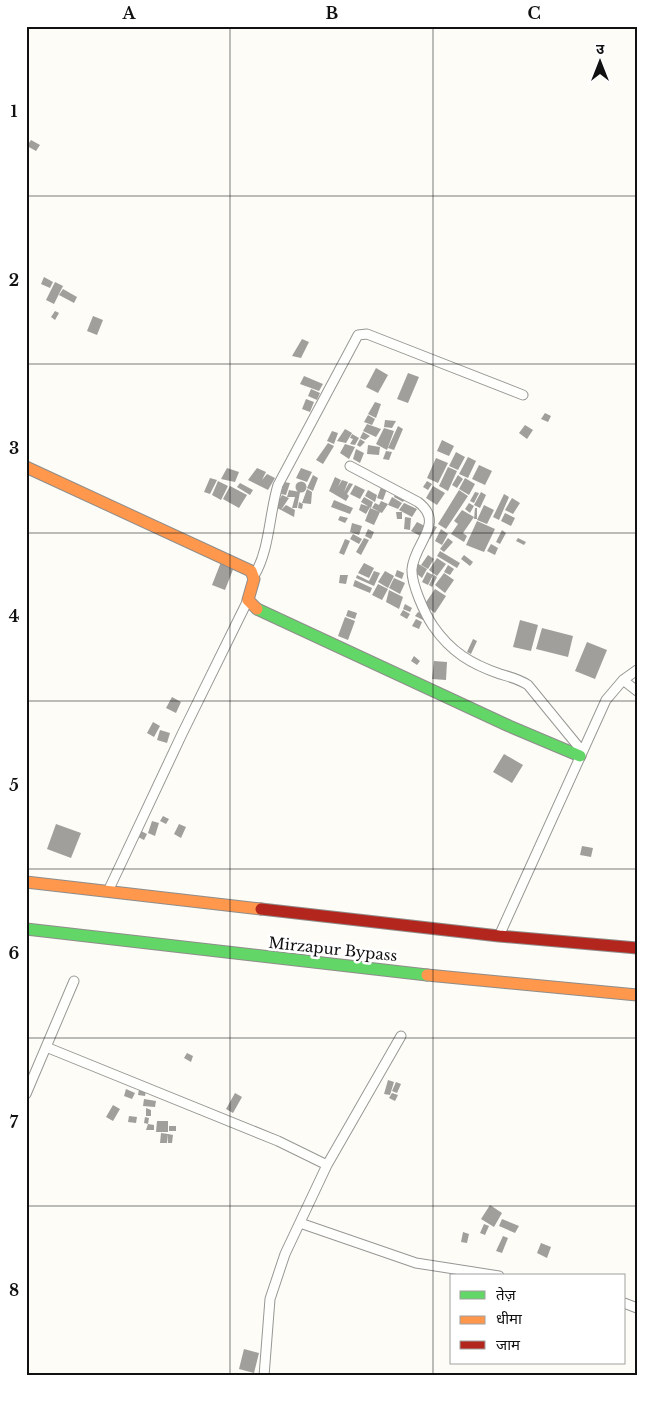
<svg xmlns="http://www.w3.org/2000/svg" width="663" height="1402" font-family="'Libre Baskerville','Noto Sans Devanagari',serif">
<rect width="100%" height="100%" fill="#fdfcf7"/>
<path fill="#a19f9c" d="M31,140L40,145L36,151L27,146Z
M44,277L53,282L50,288L41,284Z
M55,282L63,286L54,304L46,300Z
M63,289L77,297L74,303L59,295Z
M55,311L59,313L55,320L51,317Z
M93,316L103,320L97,335L87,331Z
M302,339L309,342L301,358L292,356Z
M376,368L388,375L378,393L366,387Z
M408,373L419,377L408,403L397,399Z
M304,376L323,384L319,391L300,384Z
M311,389L320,393L317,400L308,396Z
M306,399L314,402L310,412L302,409Z
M375,402L381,404L376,418L368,414Z
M545,413L551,416L548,422L541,419Z
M368,415L375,419L372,425L364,422Z
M385,420L396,421L392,428L384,427Z
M367,424L381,429L376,437L363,431Z
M525,425L533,430L527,439L519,433Z
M398,426L403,429L394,450L388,448Z
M384,428L394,431L387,450L376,444Z
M345,429L352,433L346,443L337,441Z
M332,431L338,433L334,444L327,441Z
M363,432L370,436L365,440L360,438Z
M352,434L359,438L355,445L350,444L353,439L350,438Z
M360,439L365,442L360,447L357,445Z
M442,440L454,446L449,456L437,451Z
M328,443L334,446L323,464L316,460Z
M345,444L355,447L349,459L340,453Z
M368,445L380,447L379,455L367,454Z
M356,449L364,453L360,463L353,459Z
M386,451L392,452L389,460L383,459Z
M456,452L465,457L458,470L449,466Z
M468,457L476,461L468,478L459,474Z
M436,458L448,463L438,483L427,478Z
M479,465L492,471L485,485L472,479Z
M448,467L457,471L448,491L439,486Z
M227,468L239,472L235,482L221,479Z
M257,468L266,472L262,480L267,474L275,478L268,490L248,480Z
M301,468L312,472L307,482L296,478Z
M313,475L318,478L313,491L307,488Z
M458,475L463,479L457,488L452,485Z
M335,477L341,480L338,487L342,480L348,482L344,492L349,483L353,484L347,494L349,496L346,501L329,491Z
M210,478L217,480L210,494L204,492Z
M465,478L475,484L469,495L459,489Z
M218,481L228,486L221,500L212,495Z
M427,481L432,484L428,490L423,487Z
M295.5 487a5.5 5.5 0 1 1 11 0a5.5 5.5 0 1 1-11 0Z
M284,482L290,483L286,495L281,494Z
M240,483L253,490L250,495L237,487Z
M355,485L365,490L360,499L350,494Z
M230,486L247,495L239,508L223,499Z
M433,486L445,493L437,505L426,498Z
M381,487L387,489L383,500L377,498Z
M307,489L312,492L311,504L302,503Z
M289,490L300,492L297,508H292L295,497H287Z
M368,490L377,495L375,502L365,496Z
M459,490L468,496L446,529L438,524Z
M396,491L406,497L403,502L394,497Z
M475,492L479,493L474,503L470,501Z
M481,492L486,495L480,508L474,505Z
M504,494L509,497L499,520L493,517Z
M282,495L289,498L281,510L275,507Z
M364,497L373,502L371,508L361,502Z
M392,497L402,503L398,509L388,505Z
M512,498L520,503L513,514L505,510Z
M334,500L353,508L350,514L331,507Z
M381,501L388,504L382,513L372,508L375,503L379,505Z
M299,502L303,504L302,509L298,508Z
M404,503L417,509L412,517L399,510Z
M469,503L474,506L470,513L465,509Z
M361,504L370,507L366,514L359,510Z
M286,505L295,510L294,517L281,510Z
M484,505L494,510L487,524L477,520Z
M370,508L380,512L374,525L365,521Z
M475,508H477V519H474Z
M462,510L474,517L463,533L467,536L464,542L451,534L458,524L454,521Z
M396,512H402V519H397Z
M505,513L515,518L511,526L501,521Z
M340,516L348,518L345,523L338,520Z
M405,517L411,518L410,530L404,529Z
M477,521L495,529L484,552L466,545Z
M417,522L427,527L422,537L411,531Z
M352,523L362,526L359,535L350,532Z
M431,525L437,527L430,539L425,536Z
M368,529L374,532L371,539L365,536Z
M441,529L448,534L442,545L435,541Z
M502,530L506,533L500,544L496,542Z
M353,534L362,539L359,544L350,539Z
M364,538L369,540L361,555L356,552Z
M448,538L453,542L444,552L440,549Z
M518,538L526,542L524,545L516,541Z
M345,539L350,541L344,555L339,553Z
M491,544L498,548L495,555L487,551Z
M440,551L460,563L457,568L437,556Z
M428,555L434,559L428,569L421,565Z
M464,555L473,562L470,566L461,559Z
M437,558L446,564L437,576L429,570Z
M221,562L234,567L225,590L212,585Z
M415,562L427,569L422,578L412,570Z
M364,563L374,568L369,578L358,573Z
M448,565L454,569L450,575L444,572Z
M397,570L404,573L402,579L395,576Z
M374,571L380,573L374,586L356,578L357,575L369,581Z
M385,571L394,576L388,588L378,582Z
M427,572L433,575L428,585L422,582Z
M444,573L454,580L445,593L435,585Z
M340,575H348L346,584L339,583Z
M434,575L437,577L432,587L429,585Z
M394,578L405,583L400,594L389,588Z
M355,580L372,588L370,593L353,586Z
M378,584L388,589L382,600L372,595Z
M435,589L446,596L435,613L424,605Z
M389,590L403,597L399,609L386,602Z
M405,604L412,608L410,612L403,609Z
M348,610L357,613L355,619L346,616Z
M403,610L410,614L407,619L400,615Z
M418,612L425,616L423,620L415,616Z
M345,617L355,621L348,640L338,636Z
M416,619L422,622L419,629L412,626Z
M520,620L538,625L531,651L513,647Z
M542,628L573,636L568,657L536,649Z
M473,639L477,641L471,654L467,652Z
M587,642L607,650L595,679L575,671Z
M414,656L420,661L417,665L411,661Z
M434,661L447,662L446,680L432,679Z
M172,697L181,702L176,713L166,708Z
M153,722L160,726L154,737L147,733Z
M160,730L170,733L167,743L157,740Z
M504,754L523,765L512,783L493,772Z
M163,816L169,819L166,824L160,821Z
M152,821L159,823L155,836L148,833Z
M56,824L81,833L71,858L47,849Z
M179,824L186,827L181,838L174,834Z
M139,830L147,834L144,840L136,836Z
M582,846L593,848L591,857L580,855Z
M187,1053L193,1056L191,1062L184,1058Z
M388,1080L394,1082L390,1095L384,1094Z
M396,1082L401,1084L397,1093L392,1091Z
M126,1089L135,1093L132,1099L124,1096Z
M139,1089L146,1091L145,1096L138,1095Z
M235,1093L242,1097L233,1113L226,1109Z
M392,1093L398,1095L395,1101L389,1098Z
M144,1099L156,1101L155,1107L143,1106Z
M113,1105L120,1109L113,1121L106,1117Z
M146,1108L151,1110V1116H146Z
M129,1116L137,1117L136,1123L128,1122Z
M145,1117L149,1118L148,1124L144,1123Z
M157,1121H168V1132H156Z
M148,1124L154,1125V1130H146Z
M169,1126H176V1131H169Z
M161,1133L168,1134L167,1143H160Z
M168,1134L173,1135L172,1143H168Z
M490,1205L502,1213L494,1227L481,1219Z
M502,1219L519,1226L515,1233L499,1226Z
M484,1224L489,1226L485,1235L480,1233Z
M463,1232L469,1234L467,1243L461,1242Z
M503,1236L508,1238L502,1253L496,1251Z
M541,1243L551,1247L547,1258L537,1253Z
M244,1349L259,1353L254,1373L239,1369Z"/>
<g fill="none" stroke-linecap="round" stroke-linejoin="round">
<g stroke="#979795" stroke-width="11">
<path id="street" d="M350,466L418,502C446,523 414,543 412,569C411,584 425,614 433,626C451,652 471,664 500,674C510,677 519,679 528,685L582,751
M254,576C270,549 269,514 278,485L358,335L367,334L523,395
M623,680L637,691
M110,887L182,734L248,600
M499,936L606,700L623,680L637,670
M46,1047L278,1141L327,1165
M26,1094L74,981
M300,1223L416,1263L499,1276
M624,1303L637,1308
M264,1376L270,1299L285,1254L327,1165L401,1036"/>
</g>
<g stroke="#8e8d8b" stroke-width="13">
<path id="fast" d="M257,609L509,726L580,756
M26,929L427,975"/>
</g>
<g stroke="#8e8d8b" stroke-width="13">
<path id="slow" d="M26,467L251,571L254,579L248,600L257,609
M26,882L261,909
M427,975L637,995"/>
</g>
<g stroke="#8e8d8b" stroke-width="13">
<path id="jam" d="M261,909L499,936L637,948"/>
</g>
<use href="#street" stroke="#fffffe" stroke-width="9"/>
<use href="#fast" stroke="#63d668" stroke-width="11"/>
<use href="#slow" stroke="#ff974d" stroke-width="11"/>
<use href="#jam" stroke="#b3261e" stroke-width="11"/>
</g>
<path fill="none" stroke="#111" stroke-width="1" stroke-opacity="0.55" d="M230,26V1376M433,26V1376M26,196H637M26,364H637M26,533H637M26,701H637M26,869H637M26,1038H637M26,1206H637"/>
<g text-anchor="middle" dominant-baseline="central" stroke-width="5" stroke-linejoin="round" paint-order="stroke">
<g font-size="15" fill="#111" stroke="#fff">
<text transform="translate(333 949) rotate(6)">Mirzapur Bypass</text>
</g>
</g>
<rect width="663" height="1402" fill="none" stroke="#ffffff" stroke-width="55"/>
<rect x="450" y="1274" width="175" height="90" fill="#ffffff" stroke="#a0a0a0"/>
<rect x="460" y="1291" width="25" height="8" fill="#63d668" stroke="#a0a0a0"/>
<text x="496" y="1300" font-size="15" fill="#111111">तेज़</text>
<rect x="460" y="1316" width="25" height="8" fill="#ff974d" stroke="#a0a0a0"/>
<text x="496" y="1324" font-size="15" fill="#111111">धीमा</text>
<rect x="460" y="1341" width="25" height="8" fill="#b3261e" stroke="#a0a0a0"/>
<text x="496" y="1350" font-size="15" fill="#111111">जाम</text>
<g transform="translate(600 62)" stroke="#ffffff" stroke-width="4" paint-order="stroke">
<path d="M0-4L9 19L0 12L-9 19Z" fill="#111111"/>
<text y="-8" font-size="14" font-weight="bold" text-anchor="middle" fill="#111111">उ</text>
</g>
<rect x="28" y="28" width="608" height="1346" fill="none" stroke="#111" stroke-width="2"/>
<g font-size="16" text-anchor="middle" font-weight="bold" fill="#111">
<text x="129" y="19">A</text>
<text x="332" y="19">B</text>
<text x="534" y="19">C</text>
<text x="14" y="117">1</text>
<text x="14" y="286">2</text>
<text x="14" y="454">3</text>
<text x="14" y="622">4</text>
<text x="14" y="791">5</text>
<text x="14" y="959">6</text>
<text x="14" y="1128">7</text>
<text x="14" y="1296">8</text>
</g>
</svg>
